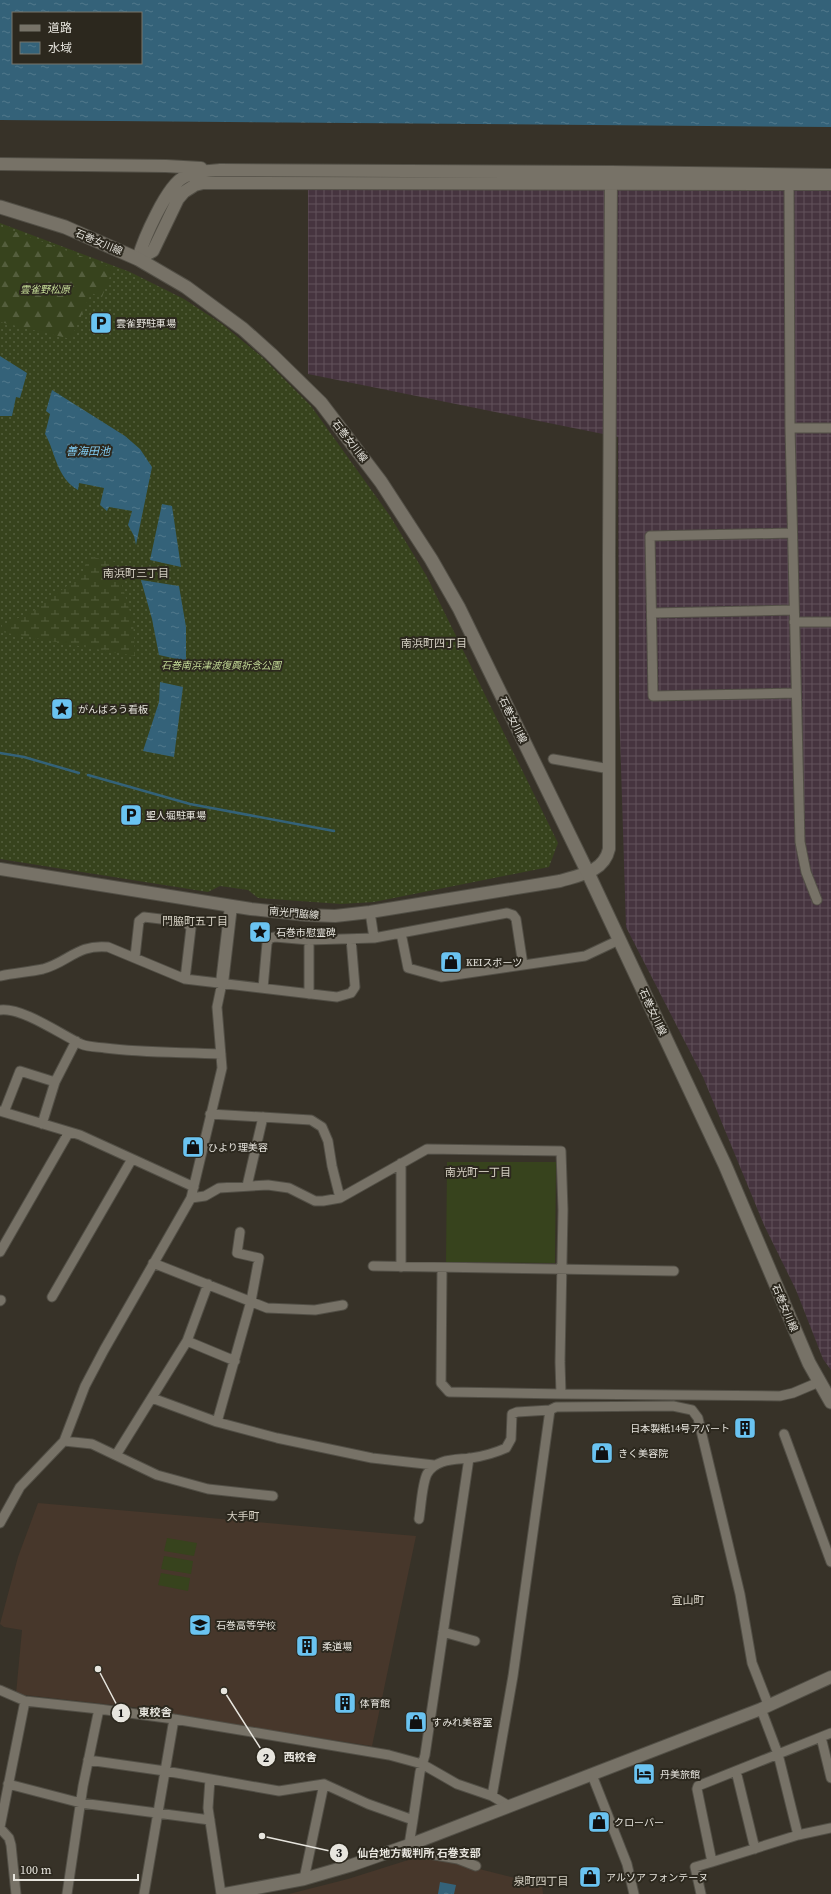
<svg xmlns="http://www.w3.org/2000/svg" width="831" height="1894" font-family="'Source Serif 4','Noto Sans JP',serif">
<defs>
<pattern id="industrial-grid" width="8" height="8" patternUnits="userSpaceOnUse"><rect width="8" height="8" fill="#46343f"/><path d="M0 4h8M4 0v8" fill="none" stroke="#61515a"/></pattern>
<pattern id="grass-dots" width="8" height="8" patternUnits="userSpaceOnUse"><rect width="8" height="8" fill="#37431d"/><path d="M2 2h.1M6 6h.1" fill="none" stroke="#545e3d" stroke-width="1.8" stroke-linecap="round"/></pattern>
<pattern id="forest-firs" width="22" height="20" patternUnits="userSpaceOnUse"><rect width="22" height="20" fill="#37431d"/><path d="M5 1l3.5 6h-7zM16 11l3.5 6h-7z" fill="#545e3d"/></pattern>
<pattern id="wetland-marsh" width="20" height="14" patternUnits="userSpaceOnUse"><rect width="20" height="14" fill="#37431d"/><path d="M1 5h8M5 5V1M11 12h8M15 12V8" fill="none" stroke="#545e3d"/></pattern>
<pattern id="water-ripples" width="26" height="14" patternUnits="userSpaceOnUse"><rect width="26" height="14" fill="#346279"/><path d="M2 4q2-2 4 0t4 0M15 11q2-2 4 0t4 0" fill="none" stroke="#51788c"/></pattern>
</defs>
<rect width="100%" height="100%" fill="#373228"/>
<path fill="url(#industrial-grid)" d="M831,187V1370L823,1359L796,1290L764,1225L703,1077L626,927L619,702L618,437L308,374V190Z"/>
<path fill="#47372b" d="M38,1503L416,1536L372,1746L174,1716L159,1710L16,1694L22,1630L4,1627L0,1624L18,1557Z
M424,1855L542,1885L543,1894H289L348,1879Z"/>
<path fill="url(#grass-dots)" d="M0,223L130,272L184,299L222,324L262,357L311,406L390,516L426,575L558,843L549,867L374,902L341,904L258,898L248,890L220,886L208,892L0,859Z"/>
<path fill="url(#forest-firs)" d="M0,226L113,268L102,297L91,293L71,339L0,322Z"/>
<path fill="url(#wetland-marsh)" d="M88,556L115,562L133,622L135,656L1,632L2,625L32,612L83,574Z"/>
<path fill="#37431d" d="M447,1162H556L555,1263L446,1262Z
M167,1538L197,1543L194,1556L164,1551Z
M164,1556L193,1561L191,1574L161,1569Z
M161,1573L190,1578L188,1591L158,1585Z"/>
<path fill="url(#water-ripples)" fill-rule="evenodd" d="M0,0H831V127L0,120ZM13,13H141V63H13Z
M0,356L27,373L20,398L16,397L12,416H0Z
M52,390L125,436L140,449L152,467L136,545L134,536L128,525L132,511L109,507L107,511L100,505L104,488L79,483L78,490C56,477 56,453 45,434L50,414L46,411Z
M162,504L172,506L181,567L150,560Z
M141,580L179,586L186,627V661L159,655L152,619Z
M160,682L183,687L174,757L143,751L159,702Z
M440,1882L456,1885L454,1894H438Z"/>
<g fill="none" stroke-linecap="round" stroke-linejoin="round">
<path stroke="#346279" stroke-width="2.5" d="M0,753L24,757L79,773
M88,775L190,804L334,831"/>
<g stroke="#524f46" stroke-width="11">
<path id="minor" d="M789,178L790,428L800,842L806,872L817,900
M790,428H831
M792,533L650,536L653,696L796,693
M652,613L794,610
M794,622H831
M553,759L610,769
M370,912L374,938
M401,933L408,968L441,977L585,956L619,940
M135,957L139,921L144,917L186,922L191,928L185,979
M0,976C14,973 29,972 43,969C69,962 77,944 108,947L185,979L337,997L351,993L355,987L351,939
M263,988L267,943L270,938L275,937L309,940L374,938L507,913L513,915L516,919L523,965
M309,994V940
M0,1010C22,1007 60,1034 81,1044C88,1047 97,1047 105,1048C143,1053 182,1052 221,1054
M0,1111L80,1135L194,1187
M4,1112L20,1071L55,1082
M210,1114L311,1120L322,1127L328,1141L332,1166L340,1198
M42,1124L55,1082L76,1041
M247,1186L263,1117
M191,1198L205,1196L219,1188L268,1185L289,1188L315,1201H323L340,1198L427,1149L561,1151L563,1210L560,1362L561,1394L449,1392L441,1383L442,1268
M0,1252L69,1132
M153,1263L267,1308L315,1310L343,1305
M373,1266L674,1271
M401,1267V1163
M52,1297L132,1159
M0,1301L1,1300
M187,1341L235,1361
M561,1394L780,1396L793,1393L819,1382
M152,1398L217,1422L277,1438L372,1458L434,1465
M217,1422L251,1301L259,1258L237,1253L240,1232
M784,1434L831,1562
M64,1441L92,1444L157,1475L208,1489L273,1496
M116,1455L187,1341L208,1284
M419,1519C421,1507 422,1484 427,1474C436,1458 456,1460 471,1458C484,1456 495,1453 506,1448L511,1439L512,1414L517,1412L550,1410L556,1407L673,1406L692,1410L698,1418L740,1594L752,1663L768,1704
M0,1523L20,1487L64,1441L85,1386L104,1350L191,1198L222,1068L217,1007L222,983
M443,1632L475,1641
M0,1690L25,1701L99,1709L174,1719L389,1755L422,1764L457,1784L492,1796L509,1806
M761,1709L778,1754L798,1835
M831,1733L698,1786L697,1789L712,1862L798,1835L831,1828
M821,1737L831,1778
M88,1760L165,1771L279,1791L324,1784L368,1804L413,1820L409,1845L418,1852L458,1859L476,1866
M736,1771L755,1849
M592,1775L627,1864L634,1894
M210,1779L208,1808L221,1894
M8,1784L81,1803L210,1820
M492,1796L513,1676L550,1410
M413,1820L420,1772L425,1755L469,1458
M0,1827L25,1701
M0,1828L9,1838L11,1845L16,1894
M304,1879L324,1784
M67,1894L83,1786L99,1709
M144,1894L174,1719
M701,1894L695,1867L712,1862"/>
</g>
<g stroke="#524f46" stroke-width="14">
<path id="tertiary" d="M0,164L166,166L201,168
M138,259C143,240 167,185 184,177C195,171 207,171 220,170L611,172L831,175
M138,259L153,251L178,199L184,192L195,185L203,183L831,184
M0,869L251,909L306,915L335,916L370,912L560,881C580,875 604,872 609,849V557L611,172
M222,983L231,906
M225,1894L304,1879L352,1865L409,1845L761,1709L831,1677"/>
</g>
<g stroke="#524f46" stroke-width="15">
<path id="secondary" d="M0,207L65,227L138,259L186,287L243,329L271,354L321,403L381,482L431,559L459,608L588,873L725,1165L809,1363L831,1402"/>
</g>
<use href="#minor" stroke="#777267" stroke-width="9"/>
<use href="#tertiary" stroke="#777267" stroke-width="12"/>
<use href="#secondary" stroke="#777267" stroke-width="13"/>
</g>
<defs>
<g id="parking-square" transform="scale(1.15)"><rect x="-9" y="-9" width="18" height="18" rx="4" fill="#6ac3f1" stroke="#2c281e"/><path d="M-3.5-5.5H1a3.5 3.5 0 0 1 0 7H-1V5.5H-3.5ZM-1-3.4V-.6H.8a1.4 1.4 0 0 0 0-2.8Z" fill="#111"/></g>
<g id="sight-square" transform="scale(1.15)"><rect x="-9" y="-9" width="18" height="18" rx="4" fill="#6ac3f1" stroke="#2c281e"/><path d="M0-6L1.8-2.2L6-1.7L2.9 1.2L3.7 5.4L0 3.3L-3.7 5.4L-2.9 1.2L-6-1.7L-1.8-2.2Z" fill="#111"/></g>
<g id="shop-square" transform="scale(1.15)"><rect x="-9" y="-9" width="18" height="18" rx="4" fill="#6ac3f1" stroke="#2c281e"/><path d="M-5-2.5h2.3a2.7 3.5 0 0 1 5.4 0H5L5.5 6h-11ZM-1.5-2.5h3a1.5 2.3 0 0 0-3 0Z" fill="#111"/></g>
<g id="building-square" transform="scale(1.15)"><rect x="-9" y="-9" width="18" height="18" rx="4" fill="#6ac3f1" stroke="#2c281e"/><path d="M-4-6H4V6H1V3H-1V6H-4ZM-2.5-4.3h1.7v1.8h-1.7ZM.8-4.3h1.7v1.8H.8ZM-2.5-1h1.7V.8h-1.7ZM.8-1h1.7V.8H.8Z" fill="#111"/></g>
<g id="school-square" transform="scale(1.15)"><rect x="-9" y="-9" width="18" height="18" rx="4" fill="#6ac3f1" stroke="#2c281e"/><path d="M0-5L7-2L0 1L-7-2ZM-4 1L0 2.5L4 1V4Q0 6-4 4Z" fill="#111"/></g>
<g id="hotel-square" transform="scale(1.15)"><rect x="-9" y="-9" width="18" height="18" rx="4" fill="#6ac3f1" stroke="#2c281e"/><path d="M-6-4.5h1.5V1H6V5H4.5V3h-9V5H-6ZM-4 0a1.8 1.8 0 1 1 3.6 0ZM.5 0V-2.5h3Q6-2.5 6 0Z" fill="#111"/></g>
</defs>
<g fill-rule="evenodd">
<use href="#parking-square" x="101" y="323"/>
<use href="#sight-square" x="62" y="709"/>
<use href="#parking-square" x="131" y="815"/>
<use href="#sight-square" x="260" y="932"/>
<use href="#shop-square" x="451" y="962"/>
<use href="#shop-square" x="193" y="1147"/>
<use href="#building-square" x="745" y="1428"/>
<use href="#shop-square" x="602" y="1453"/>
<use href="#school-square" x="200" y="1625"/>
<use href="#building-square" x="307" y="1646"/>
<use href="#building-square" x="345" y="1703"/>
<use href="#shop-square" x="416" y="1722"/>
<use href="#hotel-square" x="644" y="1774"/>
<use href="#shop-square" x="599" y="1822"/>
<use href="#shop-square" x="590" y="1877"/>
</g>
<g text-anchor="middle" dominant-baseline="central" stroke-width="4" stroke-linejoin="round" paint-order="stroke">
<g font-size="10" fill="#e7e5de" stroke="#2c281e">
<text transform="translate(99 242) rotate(23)">石巻女川線</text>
<text transform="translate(350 441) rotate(52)">石巻女川線</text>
<text transform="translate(513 720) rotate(64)">石巻女川線</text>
<text transform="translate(294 913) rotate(5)">南光門脇線</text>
<text transform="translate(653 1012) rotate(65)">石巻女川線</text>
<text transform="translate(785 1308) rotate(67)">石巻女川線</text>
</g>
<g font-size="10" font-style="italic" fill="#c2d995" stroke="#2c281e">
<text x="45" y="289">雲雀野松原</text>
<text x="221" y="665">石巻南浜津波復興祈念公園</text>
</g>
<g font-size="10" fill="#e7e5de" stroke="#2c281e" text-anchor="start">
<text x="116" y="323">雲雀野駐車場</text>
<text x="78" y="709">がんばろう看板</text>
<text x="146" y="815">聖人堀駐車場</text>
<text x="276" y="932">石巻市慰霊碑</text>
<text x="466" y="962">KEIスポーツ</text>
<text x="208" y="1147">ひより理美容</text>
<text x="730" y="1428" text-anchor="end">日本製紙14号アパート</text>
<text x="618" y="1453">きく美容院</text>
<text x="216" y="1625">石巻高等学校</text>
<text x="322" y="1646">柔道場</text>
<text x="360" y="1703">体育館</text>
<text x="432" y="1722">すみれ美容室</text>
<text x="660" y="1774">丹美旅館</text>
<text x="614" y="1822">クローバー</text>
<text x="606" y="1877">アルソア フォンテーヌ</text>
</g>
<g font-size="11" font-style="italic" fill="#83cff6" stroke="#2c281e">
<text x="88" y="451">善海田池</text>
</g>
<g font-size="11" fill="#d6d1c4" stroke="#2c281e">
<text x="136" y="573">南浜町三丁目</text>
<text x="434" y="643">南浜町四丁目</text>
<text x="195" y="921">門脇町五丁目</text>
<text x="478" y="1172">南光町一丁目</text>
<text x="243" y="1516">大手町</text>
<text x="688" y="1600">宜山町</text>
<text x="541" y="1881">泉町四丁目</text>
</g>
</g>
<path fill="none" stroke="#e7e5de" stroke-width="1.5" d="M98 1669L121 1713M224 1691L266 1757M262 1836L339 1853"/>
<g fill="#e7e5de" stroke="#2c281e" stroke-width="1.5">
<circle cx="98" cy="1669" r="4"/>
<circle cx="224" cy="1691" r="4"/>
<circle cx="262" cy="1836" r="4"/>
<circle cx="121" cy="1713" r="10"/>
<circle cx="266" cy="1757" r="10"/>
<circle cx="339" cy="1853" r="10"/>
</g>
<g font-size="12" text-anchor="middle" font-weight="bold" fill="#111">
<text x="121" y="1717">1</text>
<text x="266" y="1762">2</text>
<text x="339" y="1857">3</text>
</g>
<g font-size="11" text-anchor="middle" font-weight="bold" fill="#e7e5de" stroke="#2c281e" stroke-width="4" stroke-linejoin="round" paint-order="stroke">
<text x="155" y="1716">東校舎</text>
<text x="300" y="1761">西校舎</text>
<text x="419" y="1857">仙台地方裁判所 石巻支部</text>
</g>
<rect x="12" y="12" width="130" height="52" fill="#2c281e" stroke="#77746b"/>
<rect x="20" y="25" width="20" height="6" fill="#777267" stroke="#77746b"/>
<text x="48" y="32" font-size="12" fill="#e7e5de">道路</text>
<rect x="20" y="42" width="20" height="12" fill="url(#water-ripples)" stroke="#77746b"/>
<text x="48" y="52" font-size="12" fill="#e7e5de">水域</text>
<path d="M14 1874v6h124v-6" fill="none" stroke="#e7e5de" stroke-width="2"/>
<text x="20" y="1874" font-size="12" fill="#e7e5de" stroke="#2c281e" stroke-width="3" paint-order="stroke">100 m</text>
</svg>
